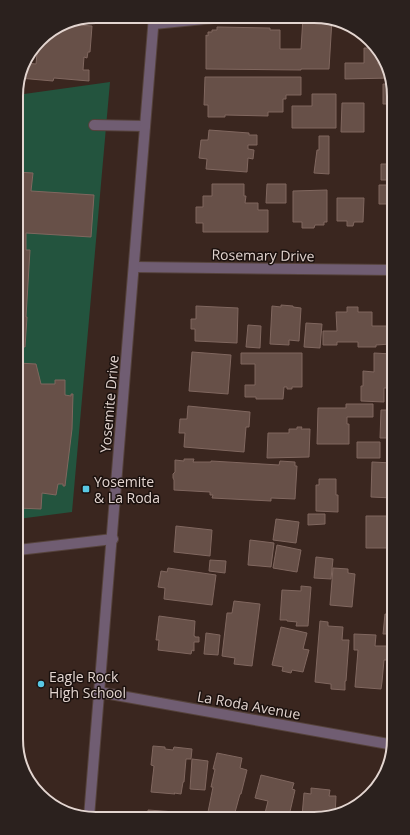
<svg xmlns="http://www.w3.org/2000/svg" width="410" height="835" font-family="'Open Sans',sans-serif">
<rect width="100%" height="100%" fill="#3a261f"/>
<path fill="#23543e" d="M110,82L72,512L18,519L17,95Z"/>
<path fill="#675048" stroke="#80675f" d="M303,17L330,18L332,19L329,69H301V70L206,69V35L208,36V32H212V30H217V27L270,28V30H280V49H301Z
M62,24L92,26L90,52H88L87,58L84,57L83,70H89V81L54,78L53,81L19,78L24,63L36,64L38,43L43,36Z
M364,48H375L378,53V64H384L391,75V78L345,79V63H364Z
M205,77H301V95H286V99H283V112H268V116L225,115V117H208V105H204Z
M383,84H391V114H389V104H383Z
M312,94H336V128H292V106H312Z
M342,103H364V132H341Z
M209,130L249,133V135H257V145H248V149L254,150L253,159L248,158L247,172L206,169L207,159L199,158L201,140H208Z
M319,136H329V174L314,173L317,150H319Z
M381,164H392V180H381Z
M17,172L33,173L31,191L94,195L91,237L26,233V250H30L26,317H27L25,347L17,346Z
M212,184H244V196H246L245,203H258V210H268V232H203V223H196V207H203V196H212Z
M267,184H286V203H266Z
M379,185H392V204H379Z
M327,190V222H324V225H315L314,228H302V222H293V191Z
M337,198H364L363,222H354L353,226H347V221H337Z
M281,305L293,306V307L301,308L299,341L289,340V345L270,344L272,306L281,307Z
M196,306L238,308L237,343L195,341V329H191V319H196Z
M347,307H358V312H372V326H391V344L376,345V347H358V342H337V345H323V331H337L336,312H347Z
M306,323L322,324L320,348L304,347Z
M248,325L261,326L260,348L246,347Z
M192,352L231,355L228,394L189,391Z
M241,353H302V387H292V389H287V387H284L283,399H256V397H245V385H255V364H241Z
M374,353L392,354V388H384V402L361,401V386H363V371L374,372Z
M18,363L36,364L41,384H55V380H65V395L71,396V394H73L72,429L65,486H63V484H58L56,495L42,493L41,509L18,508Z
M346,404H373V417H347V424H349V444H317L318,408H346Z
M188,406L250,412L249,427H246L244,452L184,447L185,433H179L180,419H187Z
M381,410H393V447H390L391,438H380Z
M297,427H302L301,429H310L309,457L267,458L268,433H289V429H297Z
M357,442H380V458H357Z
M184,459H194L193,462H211V461L279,465L280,461L295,462V466H297L295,499L271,498V501L212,498L213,495H210V492L174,490V480L173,478V474L175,472V460L184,461Z
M372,462L393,463V498L371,497Z
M319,479H336V495H338V512L316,511V485H319Z
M308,514H325V524L308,525Z
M366,516H393V548H366Z
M276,519L299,522L296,543L273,540Z
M176,526L212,530L210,556L174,552Z
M250,540L274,543L271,567L248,565Z
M277,545L301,550L297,572L273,568Z
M316,557L333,559L331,579L314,578Z
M210,560L226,561L225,573L209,571Z
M168,568L216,575L212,605L164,599L165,588L158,587L161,571L167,572Z
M333,568L348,569V573L355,574L352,607L330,605Z
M301,586L311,587L308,626H296L297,622L287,621V620H280L282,590L301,591Z
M234,601L260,604L252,666L234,664L235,658L222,656L227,613H232Z
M385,614L393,615V634H383Z
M159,616L195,621L194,636H195V637H199V642H194V651L192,650L191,654L158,650L159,640H156Z
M320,621L328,622V626L343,627L342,640H349L346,681H345V690L331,689V684L315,682Z
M281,627L307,633L303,649L309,650L303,672L292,670L291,673L282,671L283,667L272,665Z
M206,633L220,635L218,655L204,654Z
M354,634L376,635L375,646H389L388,660H384L382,682L381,689L355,687L358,650H354Z
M153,746L165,747V749L173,750L174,747L192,749L191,759H186L184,782H183L181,794L174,793L175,794L151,792L154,766L151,765Z
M217,753L242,758L240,768L247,770L241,794H240L234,816L236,817H211L212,813L208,812L213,787H211L215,769H213Z
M192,759L208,761L205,790L190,789Z
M261,775L294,783L292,789L295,790L289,816L264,817L268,801L255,798Z
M311,788L330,790L329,796H336L335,816H302L304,793L311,794Z
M148,810L189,813V817H148Z"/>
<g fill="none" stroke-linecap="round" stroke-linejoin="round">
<g stroke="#55423b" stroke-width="12">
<path id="service" d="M154,24L224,17
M94,125L145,126"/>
</g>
<g stroke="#55423b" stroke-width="12">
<path id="minor" d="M134,267L392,270
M18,550L113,539
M99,692L394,745"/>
</g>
<g stroke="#55423b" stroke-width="12">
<path id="tertiary" d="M89,817L154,16"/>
</g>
<use href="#service" stroke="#705d72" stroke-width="10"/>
<use href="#minor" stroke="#705d72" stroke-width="10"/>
<use href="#tertiary" stroke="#705d72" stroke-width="10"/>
</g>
<g fill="#59c8e4" stroke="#1b110e" stroke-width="1.5">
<rect x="82" y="485" width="8" height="8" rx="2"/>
<circle cx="41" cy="684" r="4"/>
</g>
<g text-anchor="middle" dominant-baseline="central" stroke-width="3" stroke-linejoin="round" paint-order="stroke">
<g font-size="14" fill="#e3d5d0" stroke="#1b110e">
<text transform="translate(263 255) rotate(1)">Rosemary Drive</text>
<text transform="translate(109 404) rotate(-85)">Yosemite Drive</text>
<text transform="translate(249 705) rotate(10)">La Roda Avenue</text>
</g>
<g font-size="14" fill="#e3d5d0" stroke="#1b110e" text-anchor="start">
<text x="94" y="481">Yosemite<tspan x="94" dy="16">&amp; La Roda</tspan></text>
<text x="49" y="676">Eagle Rock<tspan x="49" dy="16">High School</tspan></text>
</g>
</g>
<path d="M0 0H410V835H0ZM96 23H314A73 73 0 0 1 387 96V739A73 73 0 0 1 314 812H96A73 73 0 0 1 23 739V96A73 73 0 0 1 96 23Z" fill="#2b211e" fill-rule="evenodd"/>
<path fill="none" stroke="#e3d5d0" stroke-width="2" d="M96 23H314A73 73 0 0 1 387 96V739A73 73 0 0 1 314 812H96A73 73 0 0 1 23 739V96A73 73 0 0 1 96 23Z"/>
</svg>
